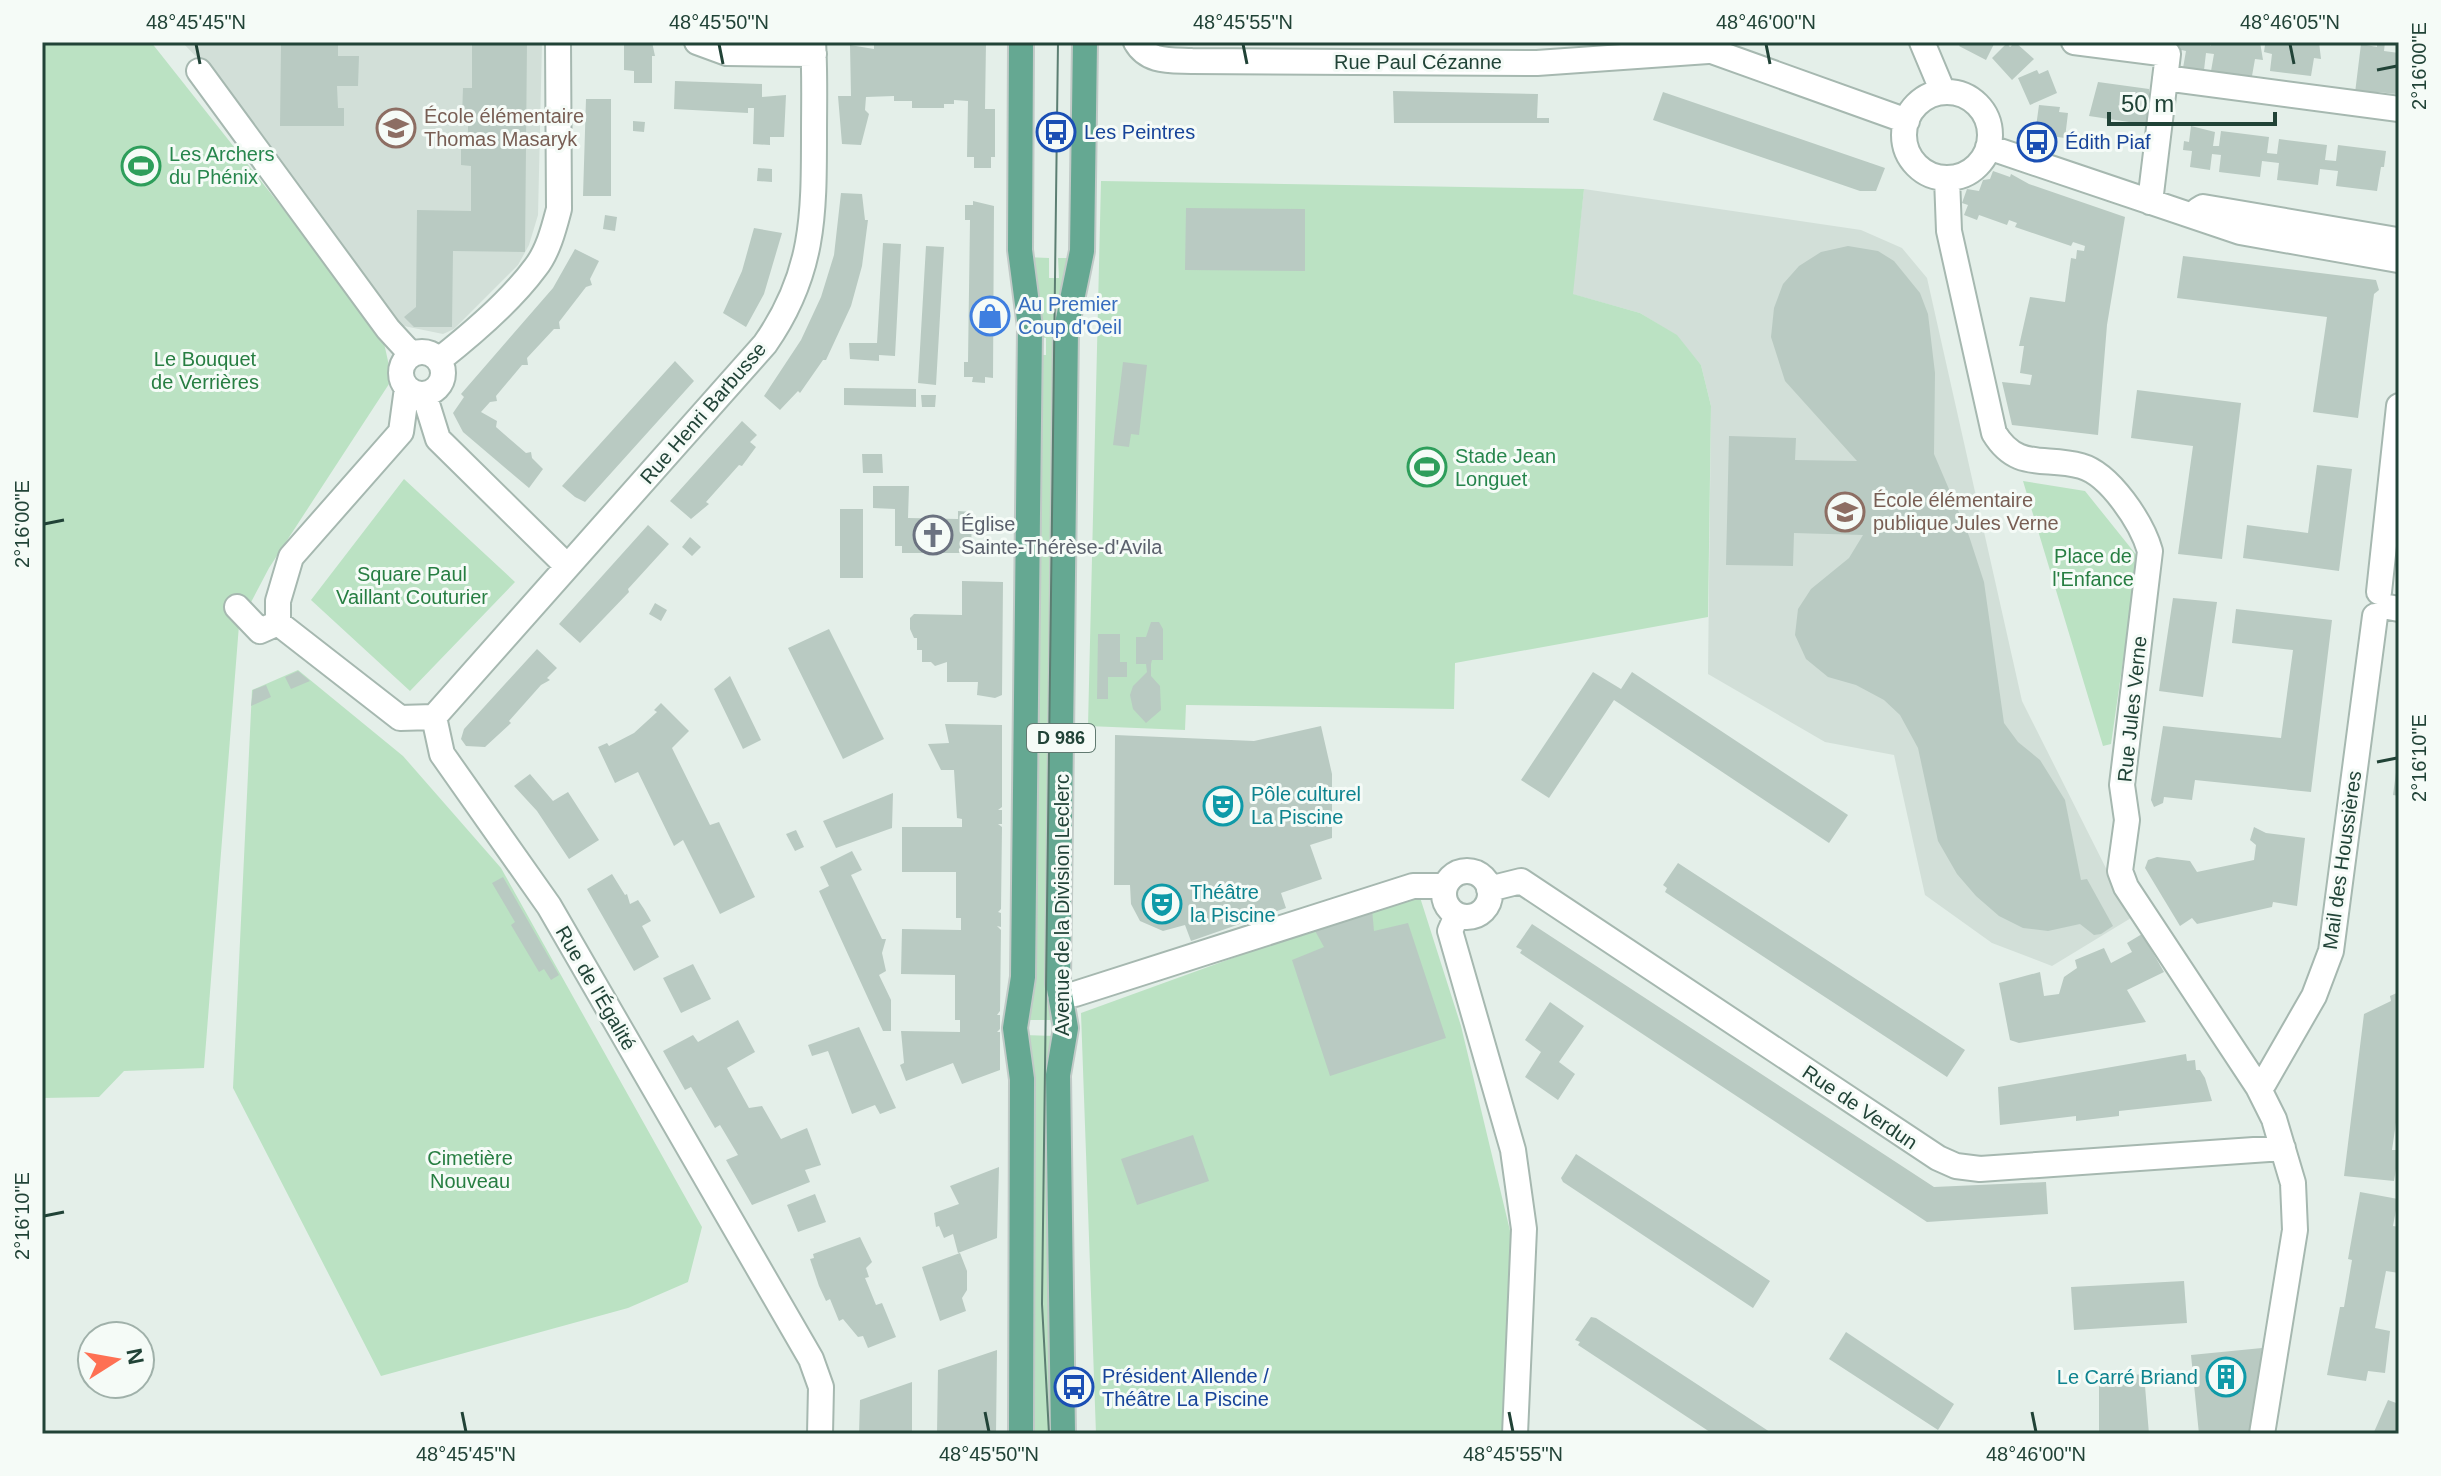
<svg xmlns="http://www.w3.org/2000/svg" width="2441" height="1476" font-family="Arial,sans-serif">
<rect width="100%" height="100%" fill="#e4efe9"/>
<path fill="#d2dfd8" d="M182,42H542L538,215L529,245L518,265L454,329L443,334L399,325L206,67Z
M1584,189L1861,230L1902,248L1927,278L2022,701L2131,918L2052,966L1992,943L1925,895L1894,755L1825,742L1708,674L1711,406L1701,365L1676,335L1640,313L1572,294Z"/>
<path fill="#bbe2c3" d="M42,42H151L382,334L390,370L389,384L269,568L239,625L204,1068L124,1071L99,1097L42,1098Z
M1101,181L1584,189L1573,294L1640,313L1677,335L1701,365L1711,406L1708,617L1455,663L1454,709L1186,705L1185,730L1088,726Z
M1025,257L1049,258V278H1059L1058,258H1072L1056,1020H1023L1035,355H1046V338L1036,337Z
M404,479L515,582L410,691L311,600Z
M2023,481L2085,491L2138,557L2111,744L2103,746Z
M298,670L403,756L501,868L702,1227L688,1282L628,1308L381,1376L233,1088L252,690Z
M1418,891L1461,1026L1512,1239L1502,1434H1096L1081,1013Z
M1023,1035L1055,1036L1054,1434H1031Z"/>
<path fill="#b9cac2" d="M238,42H338V56H359L358,86H337L338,108H344V126H280L281,45H238Z
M472,42H527L525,252L453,251L452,327H414L404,317L416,307L417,210L471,211V166L461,165V140H468V117H462L463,88H472Z
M624,42H652L655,56H652V83H634V71L624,70Z
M874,42H986L985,109H995V157H991V168H974V157H967L968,101L954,100V104H944V108H912V101H894V96L866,97L865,110L869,114L861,145L842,144L838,96H851L850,45L874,49Z
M1962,42H1995L1986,60L1959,46Z
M2015,42L2034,59L2012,80L1992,58L2007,43L2010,47Z
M2177,42H2207L2211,46V42H2260L2263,60L2255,59L2252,76L2211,71L2214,54L2206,53L2204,70L2183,68L2186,51L2177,49Z
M2270,42H2319L2321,59L2314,58L2311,76L2270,71L2272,54L2264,52L2265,45Z
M2377,42H2385L2384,51L2399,53V70L2396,94L2378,92L2377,101L2355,93L2361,44L2377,47Z
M2037,70L2039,74L2048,70L2057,93L2030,105L2018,78Z
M675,81L762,84V97L786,95L784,137H770V145L753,144L754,108H748V113L674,109Z
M2098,82L2149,89V125L2089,116Z
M1393,91L1538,94L1537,118H1549V123H1394Z
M1663,92L1885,168L1876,191H1860L1653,120Z
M586,99H611V196H583Z
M2039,105L2060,107L2059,112L2068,113L2065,138L2035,134Z
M633,121L645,122L644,132L633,131Z
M2191,126L2215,132L2213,146H2219L2221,131L2269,137L2267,153L2277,154L2279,139L2327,145L2325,160L2336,161L2338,145L2386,151L2384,167H2381L2377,191L2336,186L2338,171L2320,169L2318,185L2277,180L2279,163L2262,161L2260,177L2219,172L2221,155L2212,154L2210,170L2190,167L2192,151L2183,150L2184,141L2189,142Z
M758,168L772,169V182L757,181Z
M1993,171L2010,177L2011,174L2029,184L2125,217L2107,325L2098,435L2012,425L2002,382L2030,385L2032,375L2020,373L2024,346H2019L2030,297L2065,302L2071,258L2076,259L2077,250L2084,251L2085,246L2073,242L2071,246L2015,227L2017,223L2009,220L2007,225L1979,215L1977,220L1964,215L1968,205L1962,203L1967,189L1979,191L1983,180L1990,179Z
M841,193L862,194L865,220H868L862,266L851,306L826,360H823L800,393L798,391L780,410L764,396L801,340L821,297L834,255Z
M973,201L994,206L993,378L985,377V383L972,382L973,377H964V362H968L970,220H965V205H973Z
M1186,208L1305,209V271L1185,270Z
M605,215L617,217L615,231L603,229Z
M754,228L782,233L764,294L746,327L723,313L742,271Z
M883,243L901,244L895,356L879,355V361L850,359L849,343H877Z
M926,246L944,247L936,385L918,383Z
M1848,246L1878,251L1894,261L1920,293L1928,314L1935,373L1934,454L1969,536L1984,582L2004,723L2018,742L2040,760L2065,800L2081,880L2087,879L2113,926L2101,934L2094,935L2080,924L2048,931L2023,928L1999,916L1976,896L1957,874L1938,841L1918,748L1900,715L1884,700L1856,685L1828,677L1806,659L1795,635L1798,609L1811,589L1849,558L1863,535L1794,533L1793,566L1726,565L1729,436L1796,438L1795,460L1857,461L1785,381L1771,337L1774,308L1783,284L1799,266L1821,252Z
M575,249L599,261L590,279L592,285L586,287L559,322L560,329H554L527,358L528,365H522L496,396L497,401L490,402L481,412L497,421L496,427L526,453L531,452L532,458L543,469L529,488L463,432L453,413L464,397L461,394L553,288Z
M2183,256L2376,280L2379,290L2374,294L2358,418L2313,412L2327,317L2177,298Z
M675,361L694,381L585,502L575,497L562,486Z
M1123,362L1147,365L1139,435L1131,434L1129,447L1113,445Z
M844,388L916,389V407L844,405Z
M2137,390L2241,403L2222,559L2178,554L2193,446L2131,438Z
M921,395H936L935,407H922Z
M742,421L757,435L750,442L756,447L742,466L739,465L706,502L709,504L691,519L670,501Z
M862,454H882L883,473H863Z
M2317,465L2352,469L2339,571L2243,558L2247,525L2308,533Z
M873,486H909L908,518L958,519V511L972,512L971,553H902V546H895V509L873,508Z
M840,509H863V578H840Z
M648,525L669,544L628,589L629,592L580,643L559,624Z
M690,537L701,547L692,556L682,547Z
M962,581L1003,582L1002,695L995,698L977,695L978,682H947V662L935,666L931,662H922V650H917V638H914L910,629V618L914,614L962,615Z
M2173,598L2217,602L2203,697L2159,691Z
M655,603L667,610L661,621L649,614Z
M2236,609L2332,620L2311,792L2195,780L2192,800L2164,797L2163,803L2154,807L2151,800L2163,726L2281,738L2293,650L2232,643Z
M1151,622H1159L1163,629V660H1152L1151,664V676L1160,686L1161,710L1146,723L1133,709L1130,695L1133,686L1147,672L1146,664H1136V637H1146Z
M829,629L884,739L843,759L788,648Z
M1098,634H1120V662H1127V677H1108V699H1097Z
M537,649L557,668L547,678L550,680L541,685L509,721L511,723L485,747L466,746L461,739L464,729Z
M298,671L310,681L291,689L285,677Z
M1593,672L1621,689L1632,672L1848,815L1829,843L1614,700L1549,798L1521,780Z
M730,676L761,740L743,749L714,689Z
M266,685L271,697L251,706L253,690Z
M661,703L689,731L672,748L710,825L719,822L755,897L720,914L683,840L674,846L638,772L615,783L598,747L607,743L609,746L634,733L657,712L654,710Z
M945,724L1002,725V807L998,810H1002V824H998L1002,827L1001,909L998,912L1001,913V927L997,926L1001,930L1000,1011L997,1015H1000V1029L997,1032H1000V1070L962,1084L953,1063L906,1081L900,1065L904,1063L901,1031L960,1032V1020H955V975L901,974L902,929L961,930V918H956V872H902V827H962V819L957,818L954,770H941L928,744L949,743Z
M1321,726L1332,774V838L1310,845L1322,879L1281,893L1286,908L1191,941L1185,925L1163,931L1140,921L1131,904L1130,885H1114L1115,735L1254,741Z
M2397,765H2399V796L2393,795Z
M530,774L553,801L568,792L599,840L569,859L537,811L514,786Z
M893,793L892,828L836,848L823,821Z
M2254,827L2266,833L2305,838L2297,906L2273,902L2272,907L2197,924L2192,918L2180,926L2145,868L2148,860L2157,857L2190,861L2197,872L2254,860L2256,845L2250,840Z
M796,830L804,847L795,851L786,834Z
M852,851L862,870L851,875L882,939H886L882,953L886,971L879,975L891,1000V1031H883L819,891L829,886L820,867Z
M1678,863L1965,1050L1947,1077L1665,892L1667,888L1663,885Z
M612,874L625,895L627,894L630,904L638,900L644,909L651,921L642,926L659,957L634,971L587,889Z
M503,877L559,975L551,980L544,969L539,972L511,925L515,922L492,883Z
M1372,909L1374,931L1408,923L1446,1038L1330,1076L1292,960L1324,947L1314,929Z
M1532,924L1934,1187L2046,1182L2048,1214L1927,1222L1520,953L1522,950L1516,947Z
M2142,934L2164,972L2127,990L2146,1022L2019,1043L2010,1040L1999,983L2040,972L2044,996L2059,994L2064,977L2077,968L2075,960L2104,948L2111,963L2132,952L2127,943Z
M693,964L711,999L681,1013L663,978Z
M2399,992V1102L2392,1150H2399L2394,1181L2344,1176L2364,1014L2391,1001L2390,996Z
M1550,1002L1584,1026L1559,1062L1575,1074L1558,1100L1525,1077L1541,1052L1525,1040Z
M738,1020L755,1052L727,1068L749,1108L762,1106L781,1139L807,1128L821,1165L805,1170L810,1182L752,1205L726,1160L738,1155L720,1125L715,1128L691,1087L685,1090L663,1051L693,1035L698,1042Z
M859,1027L896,1108L880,1114L875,1105L852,1114L828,1051L812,1056L808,1045Z
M2186,1054L2187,1061L2195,1060L2196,1070H2200L2205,1078L2212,1101L2119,1111V1116L2076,1121V1116L2000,1125L1998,1087Z
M1193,1135L1209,1181L1137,1205L1121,1159Z
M1576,1154L1770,1281L1753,1308L1563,1182L1561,1178Z
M999,1167L997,1238L958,1253L953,1234L944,1238L939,1226L936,1227L934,1213L959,1204L950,1186Z
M2360,1192L2398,1199L2393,1226L2399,1227V1273L2386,1271L2375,1328L2390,1331L2385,1373L2368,1371L2366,1381L2327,1375L2340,1307H2344L2352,1260L2348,1259Z
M815,1194L826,1222L798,1232L787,1205Z
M860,1237L872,1262L866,1268L869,1277L865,1278L876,1305L882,1303L896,1337L868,1348L863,1336L858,1337L843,1319L839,1321L830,1299L826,1301L819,1286L810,1259L814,1258L813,1254Z
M960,1253L967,1271V1290L962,1298L966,1311L940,1321L922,1267Z
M2184,1281L2187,1323L2074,1330L2071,1287Z
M1591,1317L1596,1318L1773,1434H1713L1578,1345L1580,1342L1575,1340Z
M1846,1332L1954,1404L1938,1430L1829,1359Z
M2262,1348L2254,1434H2199L2191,1355Z
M997,1350L996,1434H937L938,1370Z
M2144,1374L2149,1434H2099V1378Z
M912,1382V1434H859L860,1400Z
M2388,1400L2399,1404L2398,1434L2374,1432Z"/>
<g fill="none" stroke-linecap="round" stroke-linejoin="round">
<g stroke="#a6b8b0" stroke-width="28">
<path id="minor" d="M697,42L727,53L814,54
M1136,42C1148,63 1171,60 1192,61L1537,63L1708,51
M1922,42L1943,92
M2074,42L2168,54L2150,202
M1695,45L1907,121
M199,71L388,329L411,354
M2165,78L2399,109
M1904 135a43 43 0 1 1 86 0a43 43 0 1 1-86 0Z
M1988,147L2240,232L2398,260
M1947,178L1949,231L1994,433C2017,471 2044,456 2081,466C2110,474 2142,523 2150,551L2122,785L2127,820L2120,871L2126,887L2258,1087L2274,1119L2293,1183L2295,1230L2262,1434
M2198,210L2203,207L2397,240
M401 373a21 21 0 1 1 42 0a21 21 0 1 1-42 0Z
M439,360C472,334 510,302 535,268C548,252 554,228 559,209L558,42
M424,394L438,439L566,565
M2379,592L2399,406
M237,607L260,631L278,623
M2388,607L2399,609
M278,623V601L291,557L401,432L407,388
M278,623L400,718L434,717
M434,717L442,754L549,906L811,1359L821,1387L820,1434
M434,717L765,344C814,274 814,216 814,134C814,103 815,72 813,42
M1444 894a23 23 0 1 1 46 0a23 23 0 1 1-46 0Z
M1489,889L1521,881L1938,1158L1956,1166L1980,1169L2283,1148
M1457,915L1450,931L1513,1150L1524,1229L1515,1434
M1060,995L1075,994L1413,886H1444
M2258,1087L2264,1083L2314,996L2331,951L2375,616"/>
</g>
<g stroke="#c1cac7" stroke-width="28">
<path id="major" d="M1021,1434L1022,1079L1015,1028L1023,977L1030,327L1020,250L1021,42
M1063,1434L1058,1075L1066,1028L1058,983L1066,329L1082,251L1085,42"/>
</g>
<use href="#minor" stroke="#fff" stroke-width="24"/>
<use href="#major" stroke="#65a892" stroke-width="24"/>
<path stroke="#5c7e72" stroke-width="2" d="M1049,1434L1042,1304L1058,42"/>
</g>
<path fill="none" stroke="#214337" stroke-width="3" d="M196,44L200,64M719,44L723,64M1243,44L1247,64M1766,44L1770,64M2290,44L2294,64M2377,70L2397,66M44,524L64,520M2377,762L2397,758M44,1216L64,1212M462,1412L466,1432M985,1412L989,1432M1509,1412L1513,1432M2032,1412L2036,1432"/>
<defs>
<g id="school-ring" transform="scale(2)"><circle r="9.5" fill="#f5fbf7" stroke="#8d6e63" stroke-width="1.5"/><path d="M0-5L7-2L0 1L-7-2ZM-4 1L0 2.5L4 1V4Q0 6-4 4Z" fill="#8d6e63"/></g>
<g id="bus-ring" transform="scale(2)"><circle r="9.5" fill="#f5fbf7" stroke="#1a4fb4" stroke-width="1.5"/><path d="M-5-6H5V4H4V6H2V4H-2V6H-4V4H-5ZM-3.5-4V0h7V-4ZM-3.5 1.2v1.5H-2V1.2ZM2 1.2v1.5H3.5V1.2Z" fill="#1a4fb4"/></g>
<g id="stadium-ring" transform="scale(2)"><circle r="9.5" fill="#f5fbf7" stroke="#2e9e5b" stroke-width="1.5"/><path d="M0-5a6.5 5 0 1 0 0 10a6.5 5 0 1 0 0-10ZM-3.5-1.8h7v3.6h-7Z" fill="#2e9e5b"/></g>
<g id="shop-ring" transform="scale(2)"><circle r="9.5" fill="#f5fbf7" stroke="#3f7fe0" stroke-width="1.5"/><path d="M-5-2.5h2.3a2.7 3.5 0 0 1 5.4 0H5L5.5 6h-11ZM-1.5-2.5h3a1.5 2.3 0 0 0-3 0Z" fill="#3f7fe0"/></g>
<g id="church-ring" transform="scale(2)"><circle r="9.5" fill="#f5fbf7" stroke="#6b7280" stroke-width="1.5"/><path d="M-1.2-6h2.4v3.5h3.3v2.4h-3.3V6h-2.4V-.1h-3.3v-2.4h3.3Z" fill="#6b7280"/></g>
<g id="theatre-ring" transform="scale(2)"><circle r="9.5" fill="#f5fbf7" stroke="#0f9aa8" stroke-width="1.5"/><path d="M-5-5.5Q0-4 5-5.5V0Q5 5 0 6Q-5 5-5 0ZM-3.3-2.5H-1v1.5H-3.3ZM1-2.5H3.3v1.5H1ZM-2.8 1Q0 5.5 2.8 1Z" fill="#0f9aa8"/></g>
<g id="building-ring" transform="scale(2)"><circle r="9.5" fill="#f5fbf7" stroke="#0f9aa8" stroke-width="1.5"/><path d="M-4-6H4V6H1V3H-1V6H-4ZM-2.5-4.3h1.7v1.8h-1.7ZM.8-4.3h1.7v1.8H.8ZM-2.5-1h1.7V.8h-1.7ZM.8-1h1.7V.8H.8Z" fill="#0f9aa8"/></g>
</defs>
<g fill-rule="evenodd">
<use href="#school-ring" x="396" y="128"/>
<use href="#bus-ring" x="1056" y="132"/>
<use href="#bus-ring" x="2037" y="142"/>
<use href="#stadium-ring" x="141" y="166"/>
<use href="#shop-ring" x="990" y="316"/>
<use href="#stadium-ring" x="1427" y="467"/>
<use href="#school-ring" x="1845" y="512"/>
<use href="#church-ring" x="933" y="535"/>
<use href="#theatre-ring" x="1223" y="806"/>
<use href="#theatre-ring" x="1162" y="904"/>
<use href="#building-ring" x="2226" y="1377"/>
<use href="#bus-ring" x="1074" y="1387"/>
</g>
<g text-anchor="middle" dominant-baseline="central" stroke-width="6" stroke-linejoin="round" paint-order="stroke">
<rect fill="#f5fbf7" stroke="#617a71" stroke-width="2" x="1027" y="724" width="68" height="28" rx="6"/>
<g font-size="18" font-weight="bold" fill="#214337">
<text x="1061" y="738">D 986</text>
</g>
<g font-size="20" fill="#214337" stroke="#f5fbf7">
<text x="1418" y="62">Rue Paul Cézanne</text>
<text transform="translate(703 413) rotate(-49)">Rue Henri Barbusse</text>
<text transform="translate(2132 709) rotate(-84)">Rue Jules Verne</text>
<text transform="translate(2342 860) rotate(-82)">Mail des Houssières</text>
<text transform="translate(1062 905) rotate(-90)">Avenue de la Division Leclerc</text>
<text transform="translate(596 988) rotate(60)">Rue de l'Égalité</text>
<text transform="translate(1860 1107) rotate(34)">Rue de Verdun</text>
</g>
<g font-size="20" fill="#785e54" stroke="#f5fbf7" text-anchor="start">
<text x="424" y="116">École élémentaire<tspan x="424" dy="23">Thomas Masaryk</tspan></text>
<text x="1873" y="500">École élémentaire<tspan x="1873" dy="23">publique Jules Verne</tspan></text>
</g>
<g font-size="20" fill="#164399" stroke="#f5fbf7" text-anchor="start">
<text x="1084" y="132">Les Peintres</text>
<text x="2065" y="142">Édith Piaf</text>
<text x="1102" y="1376">Président Allende /<tspan x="1102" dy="23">Théâtre La Piscine</tspan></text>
</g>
<g font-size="20" fill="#27864d" stroke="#f5fbf7" text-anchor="start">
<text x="169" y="154">Les Archers<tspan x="169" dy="23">du Phénix</tspan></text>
<text x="1455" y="456">Stade Jean<tspan x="1455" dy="23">Longuet</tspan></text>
</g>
<g font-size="20" fill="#366cbe" stroke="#f5fbf7" text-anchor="start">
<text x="1018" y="304">Au Premier<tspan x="1018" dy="23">Coup d'Oeil</tspan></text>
</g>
<g font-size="20" fill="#277e42" stroke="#f5fbf7">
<text x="205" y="359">Le Bouquet<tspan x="205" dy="23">de Verrières</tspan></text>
<text x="2093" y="556">Place de<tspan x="2093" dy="23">l'Enfance</tspan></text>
<text x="412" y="574">Square Paul<tspan x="412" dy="23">Vaillant Couturier</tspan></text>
<text x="470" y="1158">Cimetière<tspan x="470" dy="23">Nouveau</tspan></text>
</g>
<g font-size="20" fill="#5b616d" stroke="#f5fbf7" text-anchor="start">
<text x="961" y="524">Église<tspan x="961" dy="23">Sainte-Thérèse-d'Avila</tspan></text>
</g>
<g font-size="20" fill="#0d838f" stroke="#f5fbf7" text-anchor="start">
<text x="1251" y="794">Pôle culturel<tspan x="1251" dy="23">La Piscine</tspan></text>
<text x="1190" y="892">Théâtre<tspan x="1190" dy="23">la Piscine</tspan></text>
<text x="2198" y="1377" text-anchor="end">Le Carré Briand</text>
</g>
</g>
<rect width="2441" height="1476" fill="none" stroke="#f5fbf7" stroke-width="88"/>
<g transform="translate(116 1360) rotate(79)"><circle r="38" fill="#f5fbf7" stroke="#a0b1aa" stroke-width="2"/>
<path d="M0-6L14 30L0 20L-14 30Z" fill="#fe7053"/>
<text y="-12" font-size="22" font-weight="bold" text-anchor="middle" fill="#214337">N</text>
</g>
<path d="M2109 112v12h166v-12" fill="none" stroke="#214337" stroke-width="4"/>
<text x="2121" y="112" font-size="24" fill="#214337" stroke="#f5fbf7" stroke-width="6" paint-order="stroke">50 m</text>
<rect x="44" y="44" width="2353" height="1388" fill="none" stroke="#214337" stroke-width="3"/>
<g font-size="20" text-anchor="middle" fill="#214337">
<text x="196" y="29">48°45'45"N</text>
<text x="719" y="29">48°45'50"N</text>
<text x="1243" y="29">48°45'55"N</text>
<text x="1766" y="29">48°46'00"N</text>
<text x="2290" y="29">48°46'05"N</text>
<text transform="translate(2419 66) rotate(-90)" y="7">2°16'00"E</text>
<text transform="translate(22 524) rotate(-90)" y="7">2°16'00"E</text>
<text transform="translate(2419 758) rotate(-90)" y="7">2°16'10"E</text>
<text transform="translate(22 1216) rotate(-90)" y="7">2°16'10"E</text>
<text x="466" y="1461">48°45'45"N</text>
<text x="989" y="1461">48°45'50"N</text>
<text x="1513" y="1461">48°45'55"N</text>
<text x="2036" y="1461">48°46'00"N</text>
</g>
</svg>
